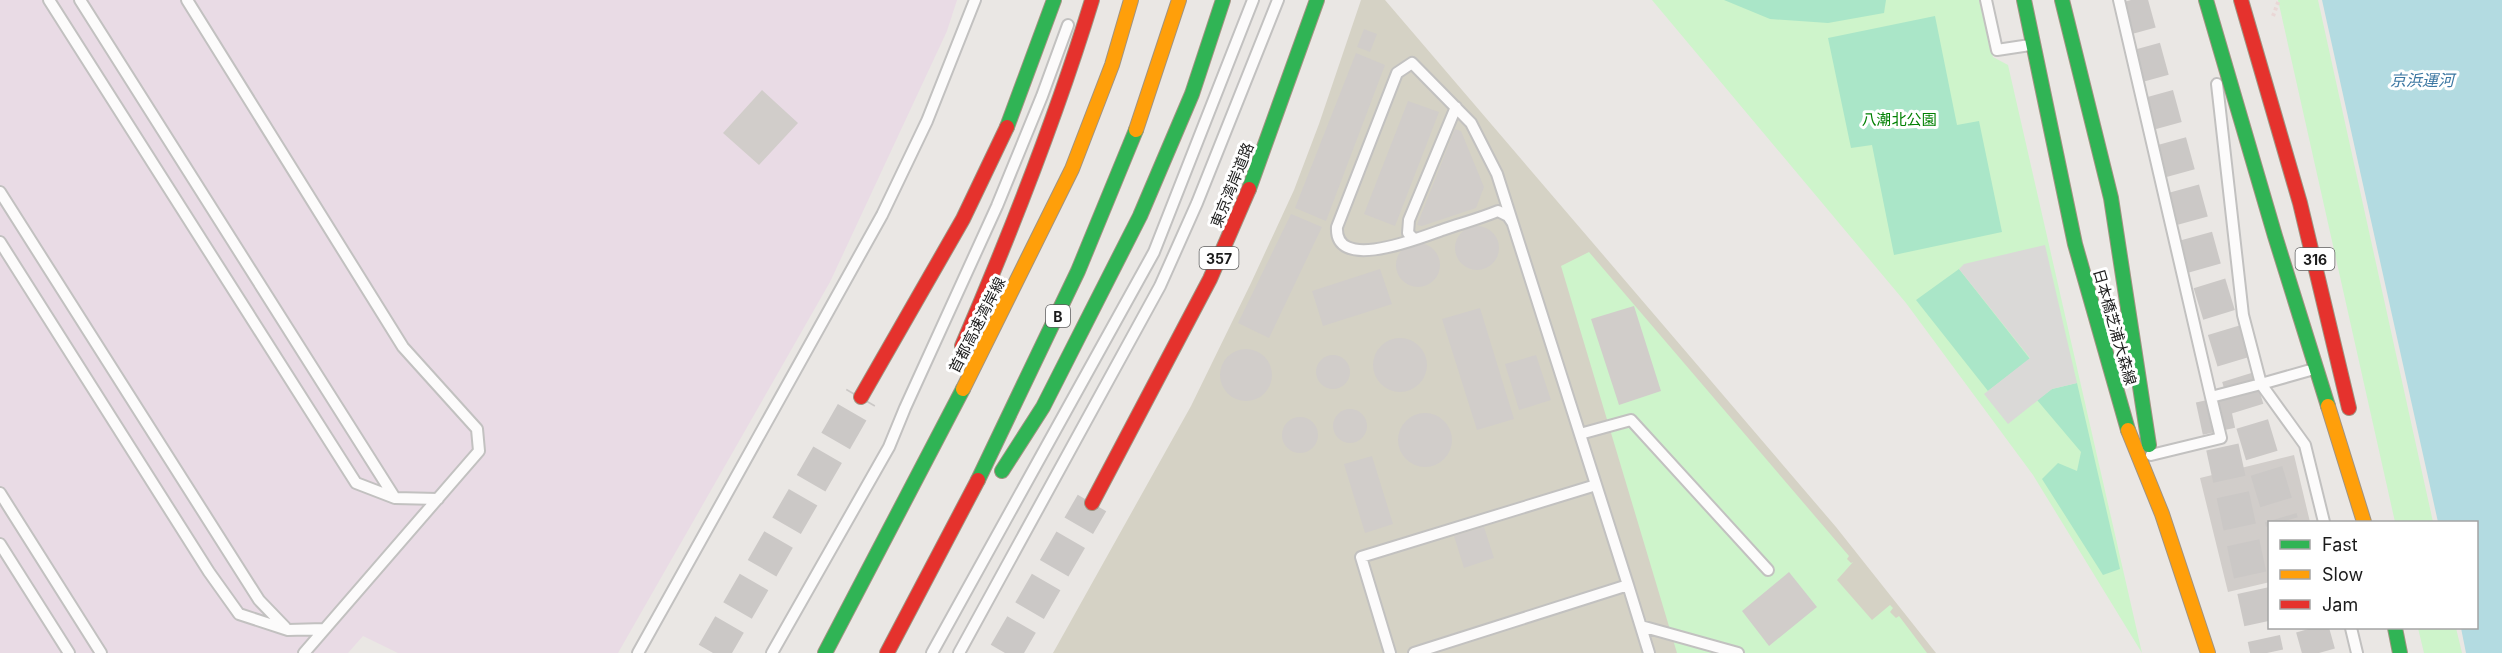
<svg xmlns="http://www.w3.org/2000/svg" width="2502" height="653" font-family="Inter,'Noto Sans JP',sans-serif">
<rect width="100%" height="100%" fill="#eae7e4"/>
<path fill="#e9dbe5" d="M0,0H957L947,31L830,282L618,653H398L363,636L348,653H0Z"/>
<path fill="#d5d2c5" d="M1361,0H1385L1836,527L1936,653H1053L1191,406L1251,283L1294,190L1319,124Z"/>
<path fill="#cef4cb" d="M1652,0H1979L1993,57L2008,65L2142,653L2033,475L1906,303Z
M2278,0H2318L2433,522H2395Z
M1589,252L1849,556L1847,559L1851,563L1853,562L1837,580L1872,620L1890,605L1893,608L1890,612L1896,618L1899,616L1927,653H1677L1561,266Z
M2418,628H2456L2462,653H2424Z"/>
<path fill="#aae6c8" d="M1724,0H1886L1884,13L1828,23L1770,19Z
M1935,16L1957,125L1979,121L2002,232L1894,255L1872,145L1851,148L1828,38Z
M1959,269L2030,359L1988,391L1916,300Z
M2077,383L2120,569L2103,575L2042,479L2058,463L2077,471L2081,452L2037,400L2052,389Z"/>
<path fill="#dad9d7" d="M2045,245L2077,383L2052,389L2008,424L1984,394L2030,358L1959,269L1964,264Z"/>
<path fill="#b3dbe1" d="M2322,0H2502V653H2466L2461,628H2476V522H2438Z"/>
<path fill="#d1cdca" d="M1364,29L1377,34L1370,52L1357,47Z
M1356,53L1385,65L1326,221L1295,208Z
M762,90L798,123L759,165L723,133Z
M1408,101L1439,112L1395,226L1364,214Z
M1455,129L1461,131L1484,187L1476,208L1422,226L1417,225Z
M1291,214L1322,227L1269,338L1238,323Z
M1455 248a22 22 0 1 1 44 0a22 22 0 1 1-44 0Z
M1396 265a22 22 0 1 1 44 0a22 22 0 1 1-44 0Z
M1380,269L1392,304L1323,326L1312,291Z
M1634,306L1661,391L1619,405L1591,319Z
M1480,308L1514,419L1477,430L1442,319Z
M1373 365a27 27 0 1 1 54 0a27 27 0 1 1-54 0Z
M1220 375a26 26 0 1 1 52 0a26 26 0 1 1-52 0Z
M1316 372a17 17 0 1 1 34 0a17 17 0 1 1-34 0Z
M1536,355L1551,400L1519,410L1505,364Z
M1333 426a17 17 0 1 1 34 0a17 17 0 1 1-34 0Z
M1398 440a27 27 0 1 1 54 0a27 27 0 1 1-54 0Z
M1282 435a18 18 0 1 1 36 0a18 18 0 1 1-36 0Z
M2294,455L2310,522H2270V582L2228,592L2200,478Z
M1372,456L1393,524L1365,533L1344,464Z
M1484,527L1494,558L1464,568L1454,536Z
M1789,572L1817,607L1769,646L1742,611Z"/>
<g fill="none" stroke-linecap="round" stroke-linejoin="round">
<path stroke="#cbc8c6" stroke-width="33" stroke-dasharray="33 16" stroke-linecap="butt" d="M2131,0L2206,272L2282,522
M2212,399L2267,653
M2312,628L2319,653
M713,653L861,397
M1005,653L1092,503"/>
<g stroke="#c2c1c0" stroke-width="14">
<path id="lane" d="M49,0L356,483L395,498L438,499
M80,0L395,498
M187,0L403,347L477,429L479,451L304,653
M1986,0L1997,50L2030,45
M2119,0L2211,397L2261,384L2305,445L2324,522
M2217,84L2243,315L2261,384L2314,369
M0,192L259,600L285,627
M1512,222L1508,216L1498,211C1481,218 1463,223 1445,229C1424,236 1334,274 1337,227L1397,73L1412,63L1471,123L1497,174L1628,585
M1414,239L1408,233L1409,220L1456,107
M0,242L209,572L239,614L288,630L324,629
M1580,434L1631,420L1768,570
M2151,455L2221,438L2211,397
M0,493L101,653
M0,544L69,653
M1641,626L1738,653
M2351,628L2357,653
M638,653L882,215L927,121L975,0
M772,653L889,447L905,408L997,206L1042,96L1068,25
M932,653L1154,252L1253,0
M959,653L1160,286L1197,203L1278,0
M1390,653L1361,557L1596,485
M1414,653L1628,585L1649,653"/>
</g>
<g stroke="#a09381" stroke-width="16">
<path id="fast" d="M2024,0L2075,244L2128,430
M2062,0L2111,198L2149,445
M2206,0L2275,236L2328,406
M1007,127L1054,0
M1249,189L1317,0
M1002,471L1043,407L1140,216L1192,94L1223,0
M978,480L1078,271L1136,130
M2395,628L2400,653
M825,653L963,389"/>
</g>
<g stroke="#a09381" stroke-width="16">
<path id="slow" d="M1136,130L1179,0
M963,389L1072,169L1112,65L1131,0
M2328,406L2364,522
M2128,430L2162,514L2208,653"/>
</g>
<g stroke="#a09381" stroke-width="16">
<path id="jam" d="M2241,0L2300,203L2349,408
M962,346C1011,232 1056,118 1092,0
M861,397L963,219L1007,127
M1092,503L1210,279L1249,189
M887,653L978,480"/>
</g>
<path stroke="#ead7d6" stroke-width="4" stroke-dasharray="3 3" stroke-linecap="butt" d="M2273,16L2279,0"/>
<use href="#lane" stroke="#fcfbfb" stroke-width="10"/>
<use href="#fast" stroke="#30b455" stroke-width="14"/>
<use href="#slow" stroke="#ff9f0a" stroke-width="14"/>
<use href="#jam" stroke="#e5322d" stroke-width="14"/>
</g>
<g text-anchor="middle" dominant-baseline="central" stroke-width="6" stroke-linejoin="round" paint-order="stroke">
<g fill="#fff" stroke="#5f5f5f" stroke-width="1.5">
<rect x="1199.5" y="247" width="39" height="22" rx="4.5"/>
<rect x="2295.5" y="248" width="39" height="22" rx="4.5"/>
<rect x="1046" y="305" width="24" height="22" rx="4.5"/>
</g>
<g font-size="14" font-weight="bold" fill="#1b1b1b">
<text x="1219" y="258">357</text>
<text x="2315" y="259">316</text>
<text x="1058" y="316">B</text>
</g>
<g font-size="15" fill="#028103" stroke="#fff">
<text x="1899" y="119">八潮北公園</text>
</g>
<g font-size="15" fill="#1b1b1b" stroke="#fff">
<text transform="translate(1232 185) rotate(-68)">東京湾岸道路</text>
<text transform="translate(977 325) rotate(-63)">首都高速湾岸線</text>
<text transform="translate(2115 327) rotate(74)">日本橋芝浦大森線</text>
</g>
<g font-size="16" font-style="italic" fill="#3c77a2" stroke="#fff">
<text x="2422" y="80">京浜運河</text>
</g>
</g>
<rect x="2268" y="521" width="210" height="108" fill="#ffffff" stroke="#a4a4a4" stroke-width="1.5"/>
<rect x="2280" y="540" width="30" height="9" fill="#30b455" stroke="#a4a4a4" stroke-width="1.5"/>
<text x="2322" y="551" font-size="18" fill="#1b1b1b">Fast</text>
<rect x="2280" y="570" width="30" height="9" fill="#ff9f0a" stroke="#a4a4a4" stroke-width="1.5"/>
<text x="2322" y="581" font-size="18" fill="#1b1b1b">Slow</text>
<rect x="2280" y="600" width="30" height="9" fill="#e5322d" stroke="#a4a4a4" stroke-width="1.5"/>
<text x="2322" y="611" font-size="18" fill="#1b1b1b">Jam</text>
</svg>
